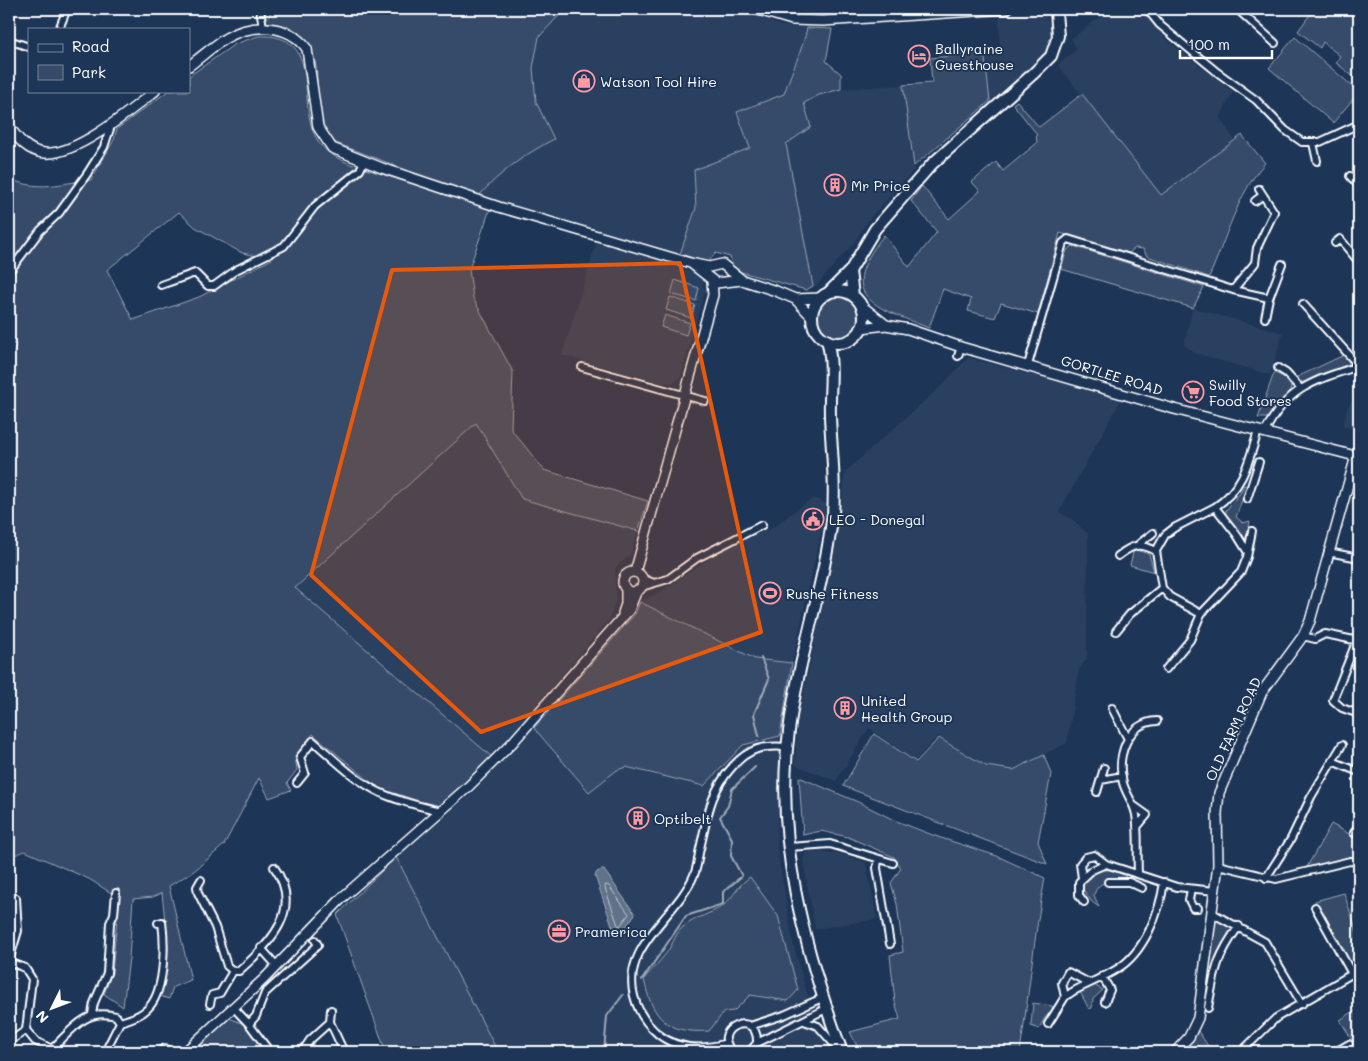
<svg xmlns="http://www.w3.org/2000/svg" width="1368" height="1061" font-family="Mali,sans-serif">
<rect width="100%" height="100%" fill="#1d3557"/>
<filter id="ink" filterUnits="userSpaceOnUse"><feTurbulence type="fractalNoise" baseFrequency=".02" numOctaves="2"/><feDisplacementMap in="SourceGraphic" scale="10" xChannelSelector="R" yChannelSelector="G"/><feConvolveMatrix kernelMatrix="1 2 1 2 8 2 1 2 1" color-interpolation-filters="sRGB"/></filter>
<g filter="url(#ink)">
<path fill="#2a4161" d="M565,9H743L781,26L807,28L802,51L793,69L785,94L737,112L750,148L694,170L696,208L680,254L478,197L495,177L533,149L554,139L536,102L533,68L539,37Z
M812,9H938L813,15Z
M1110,9H1140L1168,41L1233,92L1220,118L1235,141L1161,195L1058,65L1077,49L1071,39Z
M1038,12L1045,15L1052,28L1049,47L1042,59L990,101L985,59L982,53L1000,50L999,18Z
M903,85L914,170L869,219L855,241L816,286H813L785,144L811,127L804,103L819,95L841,89Z
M597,241L682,268L697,275L703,282L705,290L682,372L680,377L672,383H662L562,355Z
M1193,308L1283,333L1270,375L1194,353L1184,344Z
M968,358L1122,398L1059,512L1072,519L1088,534L1087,659L1079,669L1067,743L1013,770L986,765L938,736L915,760L869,728L836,781L795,765L798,720L840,522L845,472L939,388Z
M1353,400L1359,401V430L1343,426L1348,407Z
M476,423L522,499L638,531L631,554L615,568L616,600L609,620L492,757L294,588Z
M813,498L825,503V514L792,663L755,659L640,602L666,589L696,567L736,543L770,529Z
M534,728L589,792L617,770L626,767L704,786L743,745L780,736L777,848L793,943L806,990L828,1049L825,1051L649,1052L624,1044L604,1052H498L396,857L472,793Z
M815,851L841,854L866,863L877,919L815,929L803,860L806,852Z"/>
<path fill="#364b69" stroke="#9aa5b4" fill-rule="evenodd" d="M273,9H565L539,37L533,68L536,102L554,139C525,154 499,173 478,197L336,143C333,140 328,136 326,131C307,98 332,52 292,28C285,24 273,24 265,22Z
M1314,9H1344L1347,13L1359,17V81L1336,63L1340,56L1323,42L1320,48L1298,31Z
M807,28L832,29L826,61L841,74V89L819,95L804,103L811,127L786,144L813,286L806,290L734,270L730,257L716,253L708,262L680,254L696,208L694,170L750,148L737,112L784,94C791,72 802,52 807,28Z
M258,36C326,32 294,105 318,141C320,145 327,152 331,154C347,165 367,169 385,175C420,186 455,198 490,209L469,269L473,298L513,372L511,429L544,470L648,501L638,531L522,499L476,423L295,588L492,757L438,807L378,788L313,734L295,756L297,770L287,783L291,790L269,798L259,778L224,845L194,871L169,886L191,980L173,987L169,999L160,996L168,949L162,893L153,897L133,899L129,958L123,1007L104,994L112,973L119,898L89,879L25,851L9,857V372L16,344L9,343V179C42,192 58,183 91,180L114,140L117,129L168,91H189V76L235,44ZM179,212L195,227L242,253L272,259L199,297L133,320L107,270Z
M1295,37L1359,92L1333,123L1269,68Z
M982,53L985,59L990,101L914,166L903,85L932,83L930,58Z
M1082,94L1161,195L1242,135L1265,163C1237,194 1226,240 1209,277L1147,256L1143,249L1135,248L1129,253L1060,233L1038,314L1001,303L995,318L968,311L971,299L943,289L929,328C874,306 834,298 884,235L909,267L937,232L911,201L922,186L949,219L980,191L972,182L996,162L1003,171L1037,143L1036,133L1013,104L1017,101L1039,127Z
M1073,246L1204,287L1193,308L1061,269L1067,250Z
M675,280L699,288L696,301L671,294Z
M817 317a21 21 0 1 1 42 0a21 21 0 1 1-42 0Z
M670,297L695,305L691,318L666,310Z
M665,315L690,323L686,335L661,327Z
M1344,355L1349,362L1348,366L1306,382H1300L1295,378Z
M1274,373L1285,377L1291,387L1289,393L1267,418H1258Z
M1244,485L1247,486L1236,517L1243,523L1250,521L1247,540L1226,515V510L1241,492Z
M1136,550L1149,554L1154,572L1130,565L1133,553Z
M640,602L755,659L792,663L780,736L743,745L704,786L626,767L617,770L589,792L534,728L635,614Z
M874,734L916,762L939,738L986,766L1013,770L1044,755L1051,774L1038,842L1047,864L843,786Z
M799,777L858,802L894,820L935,836L997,856L1045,878C1034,936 1029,994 1020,1052H860L850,1032L900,1019L895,1002L890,955L903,952L897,904L891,883L901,868L894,857L848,837L821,831L803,835Z
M1331,824L1355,837L1359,830V859C1340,855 1326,869 1307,867Z
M396,857L498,1052H386L337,915Z
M1100,870H1111L1126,876C1115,884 1099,877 1094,895L1099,907L1092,902L1082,888L1089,877Z
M750,877L778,916L798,990L788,1001L750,995L734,1011L724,1012L709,1031C668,1034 652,1019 644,979C650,971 658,964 664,956C672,948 674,935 683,927C695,917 712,914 724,905C734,896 738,885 750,877Z
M1344,893L1359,939V976L1355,970L1353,971L1315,901Z
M1218,919L1231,927L1232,930L1217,955L1204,1009L1214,924Z
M1094,985L1103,990L1093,999L1092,1008L1089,1009L1080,992Z
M1033,1003L1052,1006L1053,1009L1044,1019L1039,1029L1031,1026Z
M1359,1008V1052H1352L1357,1048L1340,1020Z
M229,1018L244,1024L262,1048L257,1052H193Z
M1198,1031L1212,1052H1183Z"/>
<path fill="#617289" stroke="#a0aab8" d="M602,870H604L635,914L620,935L614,931L595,876L597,872Z"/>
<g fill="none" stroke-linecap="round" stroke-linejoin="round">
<path stroke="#c0c7d0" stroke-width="1" d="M606,885L609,886L629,914L620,926L618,925L605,888Z"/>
<path stroke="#a0aab8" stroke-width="2" d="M759,736L754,714L769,679L761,658
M642,980L686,916L723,904V892L742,876L731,856L732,839L720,817L728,806L732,789L755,767
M604,1052L607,1016L623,995"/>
<g stroke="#fff" stroke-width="10">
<path id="street" d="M260,9L263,27
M1147,9L1160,25L1217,72L1256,100L1285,130L1302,142H1320L1359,124
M1237,9L1275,43
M59,29L67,9
M9,40L29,47
M1313,143L1317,161
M1350,176L1359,186
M1255,201L1263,195
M1335,243L1340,239L1359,262
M9,272L40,231L59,213L87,174L104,147L112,123
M161,285L195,273L208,286H214L236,270L284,246L315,206L360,170L364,161
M1233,290L1269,298
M1303,304L1359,366
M1265,318L1269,298L1282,264
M958,356L961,347
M1028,365L1063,243L1068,239L1233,290L1255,263L1257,248L1274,212L1259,189
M582,367L705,401
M1278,368L1286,373L1300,388
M1265,432C1286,388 1315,380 1359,366
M1247,499L1259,462
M1215,507C1243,489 1249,461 1258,431
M1139,544L1153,533
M1328,552L1359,558
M1118,556C1132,545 1139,542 1156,551
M642,578L654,583
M641,587L668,579L697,558L762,525
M1201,614L1170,597L1162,588L1156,551L1165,535L1174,528L1215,507L1237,535L1247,551
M1116,631L1130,614L1162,588
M1303,636L1315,639L1325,634L1359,641
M1357,640L1333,700L1342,708L1359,714
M1166,669L1190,640L1201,614L1241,572L1247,557L1252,531
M1112,708L1128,739
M1332,761L1359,772
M1101,780L1122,776
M297,783L305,773L300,757L313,741C334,759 355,781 381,793C400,802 420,806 440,811
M1097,792L1104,768
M1133,805L1147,815L1137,827
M1354,833L1359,824
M789,847L830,844L893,863
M878,859L877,868L890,944
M1218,865L1276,879L1350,861L1359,862
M1138,873C1137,854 1139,834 1136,815C1134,803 1126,794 1123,783C1116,757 1127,722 1157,721
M1082,878L1080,864L1086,857L1094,855L1106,864
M1266,878L1291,839L1311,797L1342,745
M201,880L197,887L198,893L215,927L227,966L233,971H239C271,943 304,909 274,867
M1108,882H1129L1142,888
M1191,889L1189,900L1193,908H1198
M1084,902L1079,895V882L1092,870L1106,864L1177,887L1215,891
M1212,913L1265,942L1302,1004
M261,948L276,965
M9,961L18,931L16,898
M1102,976L1110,990L1105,1002
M1065,997L1062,983L1068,972L1089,983
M210,1004L212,995L220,993L233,971
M233,1007L249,1024L270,1052
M1208,1008C1215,970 1216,958 1239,926
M331,1010L330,1022L344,1052
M92,1014L94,1003L107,973L110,923L114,914L116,893
M804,1021L818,1026L839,1050
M120,1022C130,1019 143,1015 150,1006C165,988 165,944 162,922L158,923
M249,1024L256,1016L265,993L318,945L315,940
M1048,1024L1065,997L1072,992C1086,984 1103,978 1117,969C1144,953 1160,912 1164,882
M750,1026L784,1015L822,998
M26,1030L35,1041L52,1049V1051
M9,1042L26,1030L32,979L25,968L9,962
M727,1043C703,1050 678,1050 658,1034C646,1024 638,1012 634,996C621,946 677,916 694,875C697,868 698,860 699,853C707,820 709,792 733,766C749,748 764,745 787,747
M757,1043L826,1009
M52,1049C73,1029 85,1008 116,1016L120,1022L105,1052
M160,1052L165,1048
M302,1052L310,1040L330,1022
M734,1052C706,1030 759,1007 757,1043L749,1052
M1241,1052L1276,1018L1350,975L1351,972L1315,907
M1335,1052L1349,1044"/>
</g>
<g stroke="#fff" stroke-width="12">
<path id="secondary" d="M755,9L792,20L823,21L1007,9
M189,66C201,57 213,46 226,38C253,23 288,23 307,49L318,127L332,148L382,168L499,207L690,263L709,267L722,264L742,280
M9,126C17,138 28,152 45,153C76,156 131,110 155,91
M692,264L716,283L742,280L776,291L795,299L812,317
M795,299L821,298
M862,306L886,325
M861,328L886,325L908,329L961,347L1174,409L1359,457
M635,572L713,295L712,281
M623 582a10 10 0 1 1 20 0a10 10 0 1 1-20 0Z
M623,613L626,604V589
M185,1052L264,979L344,896L469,786L512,743L629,610L637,590
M1175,1052L1189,1037L1198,1018L1218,865L1217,813L1219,793L1262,692L1303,636L1310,621L1356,456"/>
</g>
<g stroke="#fff" stroke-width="14">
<path id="primary" d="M850,271L853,296
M812 317a26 26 0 1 1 52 0a26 26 0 1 1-52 0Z
M827,294L850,271L875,229L932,164L1034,73L1051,56L1058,36L1056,12
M827,340C834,365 829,390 830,415C831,448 836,480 833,513C824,587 798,658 789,731C774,840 805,951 842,1052"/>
</g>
<use href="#street" stroke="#1d3557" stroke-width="6"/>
<use href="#secondary" stroke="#1d3557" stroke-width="9"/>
<use href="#primary" stroke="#1d3557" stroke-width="10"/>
</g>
</g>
<path fill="#e8590c" fill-opacity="0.2" stroke="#e8590c" stroke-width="4" stroke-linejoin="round" d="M680,263L761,632L481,732L311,575L392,270Z"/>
<defs>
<g id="hotel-ring" transform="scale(1.125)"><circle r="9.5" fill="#1d3557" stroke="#ff9aa2" stroke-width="1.5"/><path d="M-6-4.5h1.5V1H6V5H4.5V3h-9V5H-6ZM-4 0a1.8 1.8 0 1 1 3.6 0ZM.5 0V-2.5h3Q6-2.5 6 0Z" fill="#ff9aa2"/></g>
<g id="shop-ring" transform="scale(1.125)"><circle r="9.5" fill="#1d3557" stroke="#ff9aa2" stroke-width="1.5"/><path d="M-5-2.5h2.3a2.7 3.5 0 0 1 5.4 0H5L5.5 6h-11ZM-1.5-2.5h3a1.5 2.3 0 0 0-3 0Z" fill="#ff9aa2"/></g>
<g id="building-ring" transform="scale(1.125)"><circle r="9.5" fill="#1d3557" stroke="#ff9aa2" stroke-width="1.5"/><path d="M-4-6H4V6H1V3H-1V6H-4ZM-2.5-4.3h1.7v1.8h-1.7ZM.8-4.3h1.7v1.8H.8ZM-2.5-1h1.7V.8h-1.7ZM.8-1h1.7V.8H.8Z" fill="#ff9aa2"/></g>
<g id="supermarket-ring" transform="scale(1.125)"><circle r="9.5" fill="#1d3557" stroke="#ff9aa2" stroke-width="1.5"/><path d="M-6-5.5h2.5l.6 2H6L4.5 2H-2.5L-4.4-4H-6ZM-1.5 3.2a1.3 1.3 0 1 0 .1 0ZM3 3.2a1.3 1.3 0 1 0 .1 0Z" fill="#ff9aa2"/></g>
<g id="civic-ring" transform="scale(1.125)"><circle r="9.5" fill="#1d3557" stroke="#ff9aa2" stroke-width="1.5"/><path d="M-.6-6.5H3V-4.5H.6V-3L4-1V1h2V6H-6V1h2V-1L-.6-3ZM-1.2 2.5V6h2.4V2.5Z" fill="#ff9aa2"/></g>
<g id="stadium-ring" transform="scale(1.125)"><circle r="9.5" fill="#1d3557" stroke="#ff9aa2" stroke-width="1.5"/><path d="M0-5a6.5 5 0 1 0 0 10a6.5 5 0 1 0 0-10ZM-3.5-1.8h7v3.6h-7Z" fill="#ff9aa2"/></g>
<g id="office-ring" transform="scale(1.125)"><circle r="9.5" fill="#1d3557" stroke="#ff9aa2" stroke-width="1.5"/><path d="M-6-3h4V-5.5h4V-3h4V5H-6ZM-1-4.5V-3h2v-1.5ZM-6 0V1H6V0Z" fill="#ff9aa2"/></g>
</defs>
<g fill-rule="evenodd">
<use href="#hotel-ring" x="919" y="56"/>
<use href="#shop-ring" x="584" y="81"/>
<use href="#building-ring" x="835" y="185"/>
<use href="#supermarket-ring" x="1193" y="392"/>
<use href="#civic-ring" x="813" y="519"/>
<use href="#stadium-ring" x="770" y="593"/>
<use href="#building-ring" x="845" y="708"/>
<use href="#building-ring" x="638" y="818"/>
<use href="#office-ring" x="559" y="931"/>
</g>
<g text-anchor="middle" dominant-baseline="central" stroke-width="4" stroke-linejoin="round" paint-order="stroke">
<g font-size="14" fill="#fff" stroke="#1d3557" text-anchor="start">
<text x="935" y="48">Ballyraine<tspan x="935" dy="16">Guesthouse</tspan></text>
<text x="600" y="81">Watson Tool Hire</text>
<text x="851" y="185">Mr Price</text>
<text x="1209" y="384">Swilly<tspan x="1209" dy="16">Food Stores</tspan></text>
<text x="829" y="519">LEO - Donegal</text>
<text x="786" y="593">Rushe Fitness</text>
<text x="861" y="700">United<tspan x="861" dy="16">Health Group</tspan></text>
<text x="654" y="818">Optibelt</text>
<text x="575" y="931">Pramerica</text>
</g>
<g font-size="14" fill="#fff" stroke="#1d3557">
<text transform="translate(1112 375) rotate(17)">GORTLEE ROAD</text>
<text transform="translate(1233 729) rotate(-65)">OLD FARM ROAD</text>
</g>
</g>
<rect width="1368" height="1061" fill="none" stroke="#1d3557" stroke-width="30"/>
<rect x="15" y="15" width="1338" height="1031" fill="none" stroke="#fff" stroke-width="2" filter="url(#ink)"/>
<rect x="28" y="28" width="162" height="65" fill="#1d3557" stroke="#77869a"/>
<rect x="38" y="44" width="25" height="8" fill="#1d3557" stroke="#77869a"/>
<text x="72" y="52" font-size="15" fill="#ffffff">Road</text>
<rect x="38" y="65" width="25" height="15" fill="#364b69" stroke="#77869a"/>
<text x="72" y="78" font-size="15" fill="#ffffff">Park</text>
<g transform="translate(52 1008) rotate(228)" stroke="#1d3557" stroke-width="4" paint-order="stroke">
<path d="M0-4L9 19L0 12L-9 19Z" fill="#ffffff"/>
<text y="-8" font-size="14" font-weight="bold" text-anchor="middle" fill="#ffffff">N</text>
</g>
<path d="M1180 50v8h92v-8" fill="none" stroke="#ffffff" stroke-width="2.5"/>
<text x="1188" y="50" font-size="15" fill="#ffffff" stroke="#1d3557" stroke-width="4" paint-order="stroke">100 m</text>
</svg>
